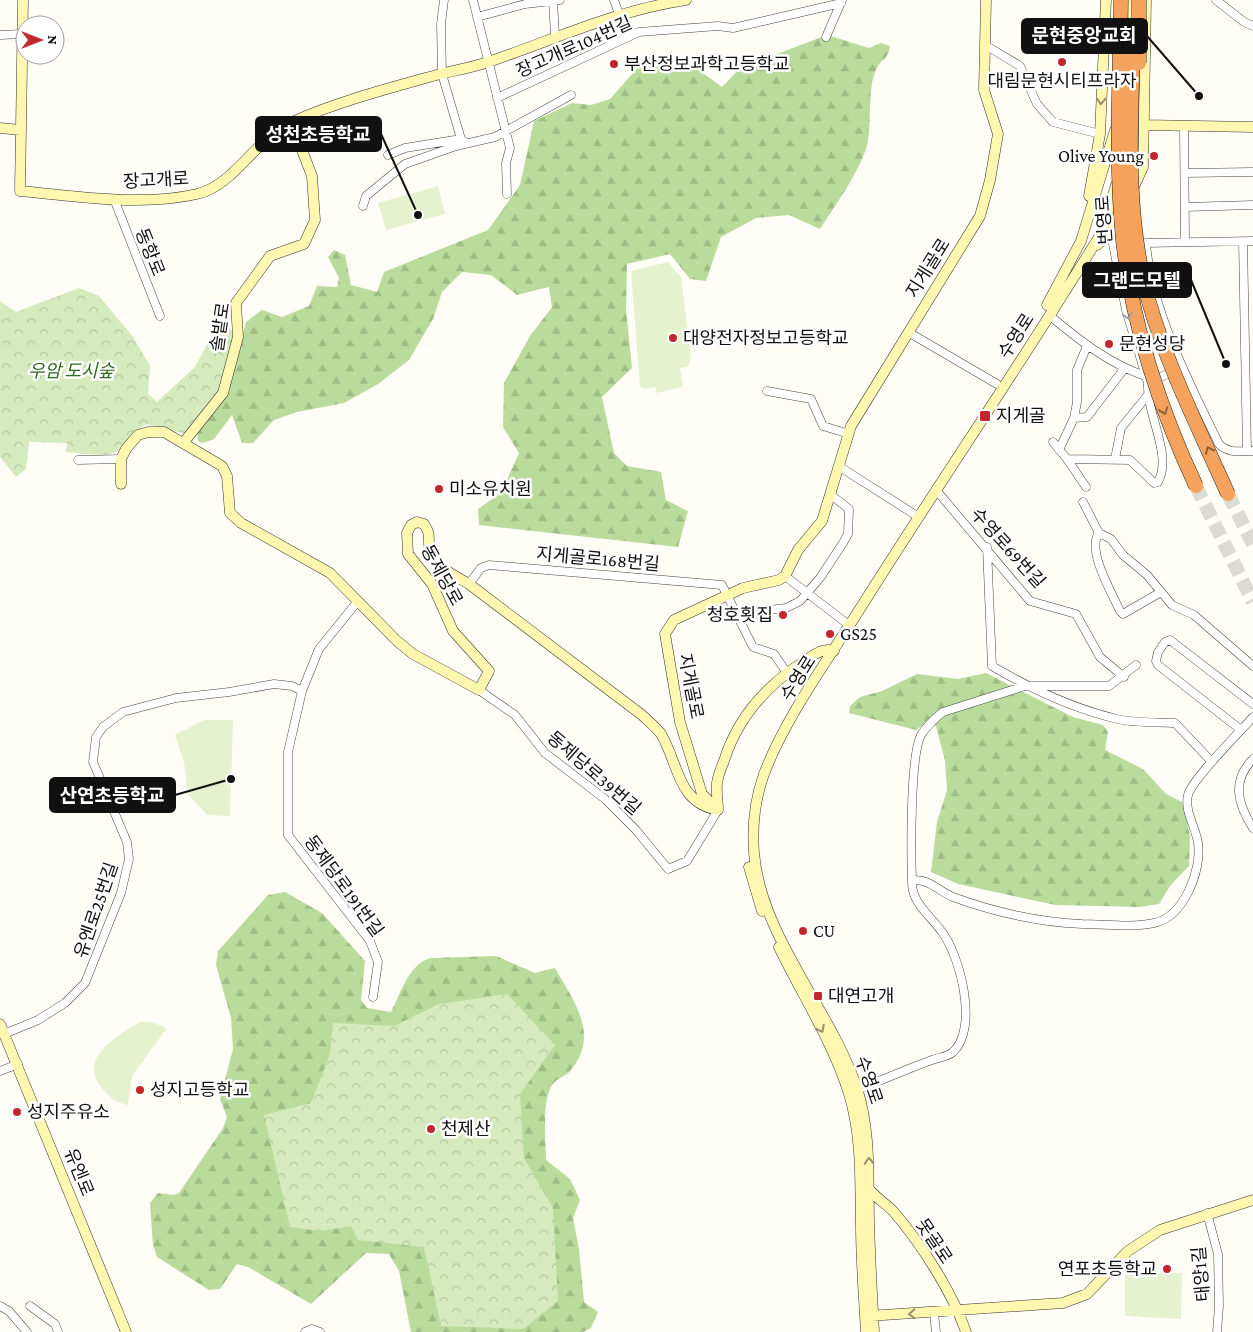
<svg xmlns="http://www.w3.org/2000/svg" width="1253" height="1332" font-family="'Crimson Pro','Noto Sans KR',serif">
<defs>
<pattern id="forest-firs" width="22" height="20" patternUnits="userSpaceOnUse" patternTransform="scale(1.25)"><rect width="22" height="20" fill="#b9dc9c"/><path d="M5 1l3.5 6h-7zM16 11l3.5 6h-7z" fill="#9ebc85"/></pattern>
<pattern id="park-crowns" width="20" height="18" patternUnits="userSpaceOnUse" patternTransform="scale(1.25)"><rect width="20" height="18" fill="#d5ebbd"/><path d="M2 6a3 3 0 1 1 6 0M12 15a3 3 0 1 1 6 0" fill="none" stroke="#b6c8a1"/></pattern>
</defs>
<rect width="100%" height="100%" fill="#fffdf5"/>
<path fill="url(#forest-firs)" d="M827,35L869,48L881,43L890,46C888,60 882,58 877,68C866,87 873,128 866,149C856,177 836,204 820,229L789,215L756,218L721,237L706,281L690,279L670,254L627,264L626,309L632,368L602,397L614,453L627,466L661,472L666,500L688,511L678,547L479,525L478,509L501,493L519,453L503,427L504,383L530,336L552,307L549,287L517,295L491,275L462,272L442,292L433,319L409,360L378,384L344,403L297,412L274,420L253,443H242L232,415L214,439L203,443L198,441L197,432L227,393L246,322L262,310L282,317L309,306L317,286L337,287L339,278L328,257L334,250L345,255L351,285L377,292L384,272L488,230L520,185L534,121L572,103L591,105L610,99L648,56C682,60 695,66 722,87L740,68Z
M986,673L1073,717L1103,725L1108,732L1105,750L1143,769L1166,794L1182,802L1190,836L1189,866L1170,886L1159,904L1140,907L1055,905L958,884L931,872L937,822L947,790L945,761L936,726L924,724L916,730L849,713L850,706L860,697L882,691L917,674L958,679Z
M285,892L322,913L365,961L361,1000L367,1008L391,1012C401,993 409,963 431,958L496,956L535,973L555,968C574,1002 600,1034 571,1070C567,1076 557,1078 553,1084C541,1099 546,1141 546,1160L570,1179L580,1200L573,1218L579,1249L584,1302L598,1312L591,1328L583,1332H411L399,1271L389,1254L366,1253L311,1304L248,1267L237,1264L220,1289L209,1290L157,1257L153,1245L150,1203L158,1193L174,1195L179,1193L223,1128L227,1117L220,1099L233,1049L231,1018L216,965L218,951L268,895Z"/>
<path fill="url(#park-crowns)" d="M79,288L99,296L133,337L150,366L148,394L157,402L195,367L214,331L226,320L235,337L218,393L186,434L146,424C135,431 130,442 121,449C108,459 82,453 66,452L67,443L29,442L26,469L16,477L0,457V301L16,312Z
M507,994L555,1045L520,1094L524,1158L553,1208L558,1301L523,1329L441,1326L424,1247L358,1240L351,1226L321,1231L290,1227L264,1115L311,1103L330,1054L333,1023L394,1026L439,1004Z"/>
<path fill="#e6f2cf" d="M438,186L445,214L386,230L378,203Z
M668,262L681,277L691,359L688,366L680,368L683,387L657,393L655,387L645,389L640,386L631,271Z
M204,720H233L230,816L207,815L188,794L184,762L175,735Z
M140,1022H151L167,1028L132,1076L128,1105C117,1103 109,1097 102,1088C76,1059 118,1035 140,1022Z
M1125,1272L1182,1273L1181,1319L1125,1316Z"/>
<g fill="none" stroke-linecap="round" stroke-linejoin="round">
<path stroke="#dbdad3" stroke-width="14" stroke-dasharray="14 7" stroke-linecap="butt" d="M1196,486L1253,602
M1228,494L1253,544"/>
<g stroke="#444" stroke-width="9">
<path id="street" d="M444,0L441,24L442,74L461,139
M473,0L510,148L506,163L507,194
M553,0L555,36
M614,0L627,37
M1216,0L1244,22L1253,26
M477,17L525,4L560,0
M0,35L23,34
M826,37L842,0
M985,45L1020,66L1037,104L1053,122L1100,134
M497,98L639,32L718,26L733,28L841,3
M1184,126L1185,242
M388,155L405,148L461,139L465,142
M1185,173L1253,172
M114,199L160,316
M363,206L366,196L405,164L456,146L495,137L571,95
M1185,207L1253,205
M1111,234L1126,310L1148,383L1176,370
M1243,241L1247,451
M1253,241L1146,243C1151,309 1190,385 1219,444C1229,454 1240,451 1253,451
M1049,315C1079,340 1108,363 1145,376
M908,332L997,384
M767,391L811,399L823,426L849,434
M1074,418L1087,417L1124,369
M1053,442L1067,459L1130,460L1154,483L1158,482C1173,455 1146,414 1148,383
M1059,450L1074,418L1077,402V370L1087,346
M1067,459L1086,487
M1115,459L1121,428L1147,396
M78,460L121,459
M840,467L914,514
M936,490L1030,601L1076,614L1100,657L1124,677
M1083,502L1099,533L1111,539L1123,555L1147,575L1172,605L1194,615L1253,666
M1099,533C1086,550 1112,593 1120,611L1123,614L1161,592
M987,547L992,666C1031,689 1072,708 1117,719C1135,723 1156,722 1175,723L1212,762
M785,576L845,622
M469,584L481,568L489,565L722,585L753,647L774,654L787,673
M358,601L319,649L302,691L288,752V835L370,941L378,962L373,997
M740,620L760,611L786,608L800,601L820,578L843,543L848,534L849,509L831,495
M479,690L515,715L545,753L605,799L636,830L668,869L687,861L718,810
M1241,730L1158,665L1156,661L1158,652L1165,642L1170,640L1253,704
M1253,759C1231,781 1238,805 1253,828
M912,881C911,854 910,756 921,735C927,725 934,719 943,712L1025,686H1109L1136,665
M4,1034L38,1020L65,1003L85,983L121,893L129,859L127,842L93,762L96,737L103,727L123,712L176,698L229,692L274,684L292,686L302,691
M0,1071L18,1064
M857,1090C882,1080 907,1069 932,1060C939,1057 948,1057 953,1052C979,1028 960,956 942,932C931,916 911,903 912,881C927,877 940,892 953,897C994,912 1038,922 1082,924C1106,924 1131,928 1154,923C1184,917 1202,870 1198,843C1196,828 1184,811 1188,795C1192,779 1240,732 1253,717
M1207,1213L1218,1254L1219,1306L1217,1332
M0,1306L9,1311L27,1332
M30,1306L55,1324L58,1332
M934,1313L936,1332
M305,1332L312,1329L320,1332"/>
</g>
<g stroke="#333" stroke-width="11">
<path id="secondary" d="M23,0L20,191C77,196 140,207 197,194C234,186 256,138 292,122C339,101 390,88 440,74C457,70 475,67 491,61C556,39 617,10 686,0
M1130,59L1132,0
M1144,125L1253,127
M0,128L20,130
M1133,189L1143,167L1146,0
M1089,196L1100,134L1106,0
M1097,245L1111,234L1121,216
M1047,305L1081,241L1115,130
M184,442L223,393L238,337L236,303L270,256L304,244L315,220L312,176L291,122
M121,484V459L126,449L138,435L148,432H164L222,466L227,476L230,513L241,523L330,573L397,641L413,654L479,690L489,671L453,631L432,584L408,554L407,533L411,525L417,522L424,524C432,536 427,538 430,551C434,567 456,576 469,584L642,715C648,721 656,727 661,734C679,764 677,803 718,810
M718,810L702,794L680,722L665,634L674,620L743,588L779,580L785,576L798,550L822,521L851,426L980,216L990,180L998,134L984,90L986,0
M718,810C718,801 716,792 717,783C718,776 721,768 724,761C737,719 766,686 803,662C813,656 822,647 834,651
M749,867L762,911
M779,947C802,995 833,1042 849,1094C862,1136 860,1182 861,1226C861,1261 864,1297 866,1332
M0,1024L126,1332
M868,1188C875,1197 885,1203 893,1211C920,1242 953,1293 966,1332
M868,1316L1063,1303L1087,1294L1128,1251L1160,1230L1253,1200
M874,1332C872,1295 870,1258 869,1222C868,1176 871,1132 857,1088C830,1008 761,937 754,853C752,826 755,799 764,774C786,716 830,657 863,604C941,480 1025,358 1102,232L1116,185"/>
</g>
<use href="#street" stroke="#fff" stroke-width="8"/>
<use href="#secondary" stroke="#fff6b0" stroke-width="10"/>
<g stroke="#222" stroke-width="15" stroke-linecap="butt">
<path id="highway-bridge" d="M1121,0C1120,79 1115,161 1123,240C1132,325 1160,409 1196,486
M1133,53C1130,136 1126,221 1149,302C1168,368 1200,431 1228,494
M1139,63V0"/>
</g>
<use href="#highway-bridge" stroke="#f5a25d" stroke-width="14"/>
</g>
<defs><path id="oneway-chevron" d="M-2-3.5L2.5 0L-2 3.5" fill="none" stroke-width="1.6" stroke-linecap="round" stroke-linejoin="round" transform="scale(1.25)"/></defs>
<g stroke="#948f68">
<use href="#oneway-chevron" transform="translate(1101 101) rotate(93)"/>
<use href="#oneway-chevron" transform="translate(821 1029) rotate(63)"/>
<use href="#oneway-chevron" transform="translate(869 1161) rotate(-93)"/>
<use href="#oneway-chevron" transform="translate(912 1314) rotate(177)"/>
</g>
<use stroke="#a0a0a0" href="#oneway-chevron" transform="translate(1128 316) rotate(75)"/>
<g stroke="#8e613b">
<use href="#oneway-chevron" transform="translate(1164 411) rotate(71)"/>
<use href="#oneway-chevron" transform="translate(1209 450) rotate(-114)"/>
</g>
<g fill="#c4262e" stroke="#fff" stroke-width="2">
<circle cx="1062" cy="62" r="5"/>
<circle cx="614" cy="64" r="5"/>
<circle cx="1154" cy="156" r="5"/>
<circle cx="673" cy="338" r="5"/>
<circle cx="1109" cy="344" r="5"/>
<rect x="979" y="410" width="12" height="12" rx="2.5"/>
<circle cx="439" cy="489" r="5"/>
<circle cx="783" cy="615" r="5"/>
<circle cx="830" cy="634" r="5"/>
<circle cx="803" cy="931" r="5"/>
<rect x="813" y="991" width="10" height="10" rx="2.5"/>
<circle cx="140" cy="1090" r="5"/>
<circle cx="17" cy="1112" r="5"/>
<circle cx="431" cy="1129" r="5"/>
<circle cx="1167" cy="1269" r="5"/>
</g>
<g text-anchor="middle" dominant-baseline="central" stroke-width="5" stroke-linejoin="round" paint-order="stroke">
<g font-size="18" fill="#111" stroke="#fff">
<text transform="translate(574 47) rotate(-24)">장고개로104번길</text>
<text transform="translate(156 180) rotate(-3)">장고개로</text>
<text transform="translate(1104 220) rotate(-94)">번영로</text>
<text transform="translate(150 252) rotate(68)">동항로</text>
<text transform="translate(928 268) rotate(-58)">지게골로</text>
<text transform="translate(220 327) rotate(-82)">솔밭로</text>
<text transform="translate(1016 336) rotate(-57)">수영로</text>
<text transform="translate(1008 548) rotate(48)">수영로69번길</text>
<text transform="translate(598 559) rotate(5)">지게골로168번길</text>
<text transform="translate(442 575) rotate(61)">동제당로</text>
<text transform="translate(798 678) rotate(-58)">수영로</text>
<text transform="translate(691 686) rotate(79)">지게골로</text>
<text transform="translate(594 773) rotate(41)">동제당로39번길</text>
<text transform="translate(344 886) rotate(54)">동제당로191번길</text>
<text transform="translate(96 910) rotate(-71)">유엔로25번길</text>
<text transform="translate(869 1080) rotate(71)">수영로</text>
<text transform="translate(79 1172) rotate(68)">유엔로</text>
<text transform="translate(934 1241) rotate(56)">못골로</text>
<text transform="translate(1201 1274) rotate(-95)">태양1길</text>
</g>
<g font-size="18" fill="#111" stroke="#fff" text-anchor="start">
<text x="624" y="64">부산정보과학고등학교</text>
<text x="1062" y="81" text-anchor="middle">대림문현시티프라자</text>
<text x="1144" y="156" text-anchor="end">Olive Young</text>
<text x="683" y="338">대양전자정보고등학교</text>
<text x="1119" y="344">문현성당</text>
<text x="996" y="416">지게골</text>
<text x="449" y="489">미소유치원</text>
<text x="773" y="615" text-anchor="end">청호횟집</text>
<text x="840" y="634">GS25</text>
<text x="813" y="931">CU</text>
<text x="828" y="996">대연고개</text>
<text x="150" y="1090">성지고등학교</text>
<text x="27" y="1112">성지주유소</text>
<text x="441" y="1129">천제산</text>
<text x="1157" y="1269" text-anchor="end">연포초등학교</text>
</g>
<g font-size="18" font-style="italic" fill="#2f6b1f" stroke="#fff">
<text x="71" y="371">우암 도시숲</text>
</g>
</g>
<path fill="none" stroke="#111" stroke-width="2" d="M1199 96L1147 36M418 215L381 134M1226 364L1191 280M231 779L175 795"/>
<g fill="#111" stroke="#fff" stroke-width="2">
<circle cx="1199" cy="96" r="5"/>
<circle cx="418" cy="215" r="5"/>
<circle cx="1226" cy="364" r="5"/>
<circle cx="231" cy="779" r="5"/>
</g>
<g fill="#111" stroke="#111" stroke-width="2">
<rect x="1022" y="19" width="125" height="34" rx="5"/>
<rect x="256" y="117" width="125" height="34" rx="5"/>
<rect x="1083" y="263" width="108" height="34" rx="5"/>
<rect x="50" y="778" width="125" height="34" rx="5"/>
</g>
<g font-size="19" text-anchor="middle" font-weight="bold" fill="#fff">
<text x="1084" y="42">문현중앙교회</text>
<text x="318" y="141">성천초등학교</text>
<text x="1137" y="287">그랜드모텔</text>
<text x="112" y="802">산연초등학교</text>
</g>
<g transform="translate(40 40) rotate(90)"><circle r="24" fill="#ffffff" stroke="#a0a0a0"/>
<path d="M0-4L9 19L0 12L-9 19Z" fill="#c4262e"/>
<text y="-8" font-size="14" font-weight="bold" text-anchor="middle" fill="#111111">N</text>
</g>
</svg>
